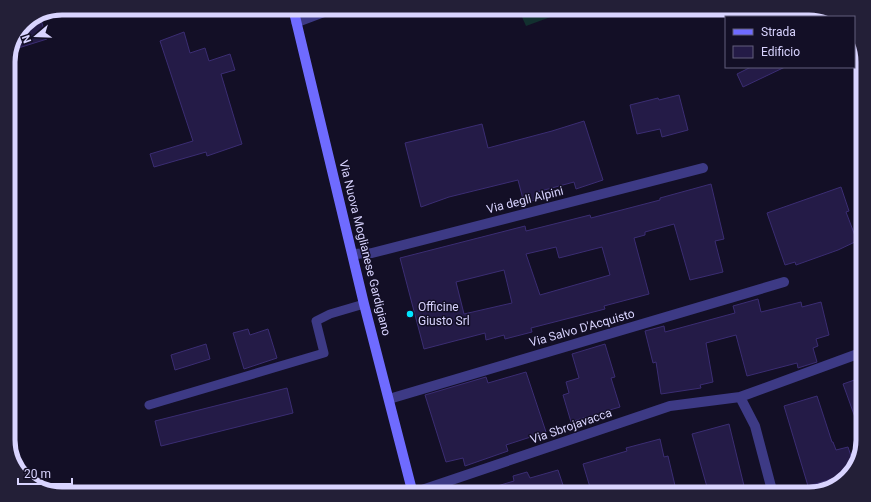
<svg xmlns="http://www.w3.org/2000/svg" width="871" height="502" font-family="Roboto,sans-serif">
<rect width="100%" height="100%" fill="#130f26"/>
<path fill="#12302f" d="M518,8H575L526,26Z"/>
<path fill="#241b47" stroke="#3b2d73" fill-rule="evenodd" d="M40,17L47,39L12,50L24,24Z
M184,32L190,53L205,48L209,61L230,54L235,70L221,74L242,144L207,156L206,152L154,167L150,154L193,141L160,41Z
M751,67H785L743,87L737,74Z
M679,95L688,130L662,137L660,129L637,134L630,105L658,98L659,100Z
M584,121L603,180L576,189L574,182L537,192L539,199L524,203L518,180L449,197L421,207L405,143L482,124L488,148L552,131Z
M711,184L724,239L715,241L723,272L690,280L674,224L645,232V235L634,238L649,294L604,306L605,309L531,328L532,332L505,339L504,335L486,340L485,333L424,349L400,258L525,226L526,231L590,215L591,218L660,200V198ZM556,247L559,258L602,247L610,275L540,295L526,254ZM504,270L512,303L464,314L456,282Z
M841,187L849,211L846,212L857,241L838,250L796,265L795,262L785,265L767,213Z
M758,299L761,312L801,302L802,307L821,302L829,335L816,339L818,346L813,348L817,362L798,368L797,363L747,376L736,335L706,343L713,382L700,385L701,388L661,394L656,362L653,363L645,331L664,326L665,332L735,313L733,306Z
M248,329L250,335L268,329L277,358L244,369L233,333Z
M206,344L210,359L175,370L171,355Z
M605,344L615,377L611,378L620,407L603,412V415L587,420L586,417L571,422L563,395L569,393L566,382L579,378L572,354Z
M526,372L546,432L506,445L508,451L465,466L463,458L446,462L425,395L486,377L488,383Z
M863,377V434H861L843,384Z
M287,388L293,413L161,446L155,421Z
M817,396L832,442H833L836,450L848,447L855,468L849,474L808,486L784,406Z
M729,424L746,494H709L692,434Z
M660,439L664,457L668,456L677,494H592L583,464L627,451L626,448Z
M558,470L566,494H485L484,490L514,481L513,476L527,472L530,478Z"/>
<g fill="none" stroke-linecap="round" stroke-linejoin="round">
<path stroke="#3d3a85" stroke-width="9" d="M296,23L336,8
M149,405L324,353L316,321L330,314L364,304"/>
<path stroke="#3d3a85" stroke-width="10" d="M353,254L372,253L703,168
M740,397L863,352
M389,399L784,282
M413,493L670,406L740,397L755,426L773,494"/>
<path stroke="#6f6bff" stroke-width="10" d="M293,8L364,304L413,494"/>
</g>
<circle fill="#00e5ff" stroke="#130f26" stroke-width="1.5" cx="410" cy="314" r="4"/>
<g text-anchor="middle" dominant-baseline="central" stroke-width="3" stroke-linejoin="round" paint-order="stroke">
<g font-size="12" fill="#d9d4ff" stroke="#130f26">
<text transform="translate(525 200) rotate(-14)">Via degli Alpini</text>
<text transform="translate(365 248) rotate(76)">Via Nuova Moglianese Gardigiano</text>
<text transform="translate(582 328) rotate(-16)">Via Salvo D'Acquisto</text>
<text transform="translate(571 426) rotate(-19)">Via Sbrojavacca</text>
</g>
<g font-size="12" fill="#d9d4ff" stroke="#130f26" text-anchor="start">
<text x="418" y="307">Officine<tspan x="418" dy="14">Giusto Srl</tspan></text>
</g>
</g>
<path d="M0 0H871V502H0ZM62 15H809A47 47 0 0 1 856 62V440A47 47 0 0 1 809 487H62A47 47 0 0 1 15 440V62A47 47 0 0 1 62 15Z" fill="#231f37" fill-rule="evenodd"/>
<path fill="none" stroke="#d9d4ff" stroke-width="5" d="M62 15H809A47 47 0 0 1 856 62V440A47 47 0 0 1 809 487H62A47 47 0 0 1 15 440V62A47 47 0 0 1 62 15Z"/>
<rect x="725" y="16" width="130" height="52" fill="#130f26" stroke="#625e7d"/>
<rect x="733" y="29" width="20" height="6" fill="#6f6bff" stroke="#625e7d"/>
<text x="761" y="36" font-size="12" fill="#d9d4ff">Strada</text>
<rect x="733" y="46" width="20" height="12" fill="#241b47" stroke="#625e7d"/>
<text x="761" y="56" font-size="12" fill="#d9d4ff">Edificio</text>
<g transform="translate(36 36) rotate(251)" stroke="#130f26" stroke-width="3" paint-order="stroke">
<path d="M0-3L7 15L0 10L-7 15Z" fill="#d9d4ff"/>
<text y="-6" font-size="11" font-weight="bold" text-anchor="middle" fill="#d9d4ff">N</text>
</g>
<path d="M18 478v6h54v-6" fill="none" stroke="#d9d4ff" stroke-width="2"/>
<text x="24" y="478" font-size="12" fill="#d9d4ff" stroke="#130f26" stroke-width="3" paint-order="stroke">20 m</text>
</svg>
